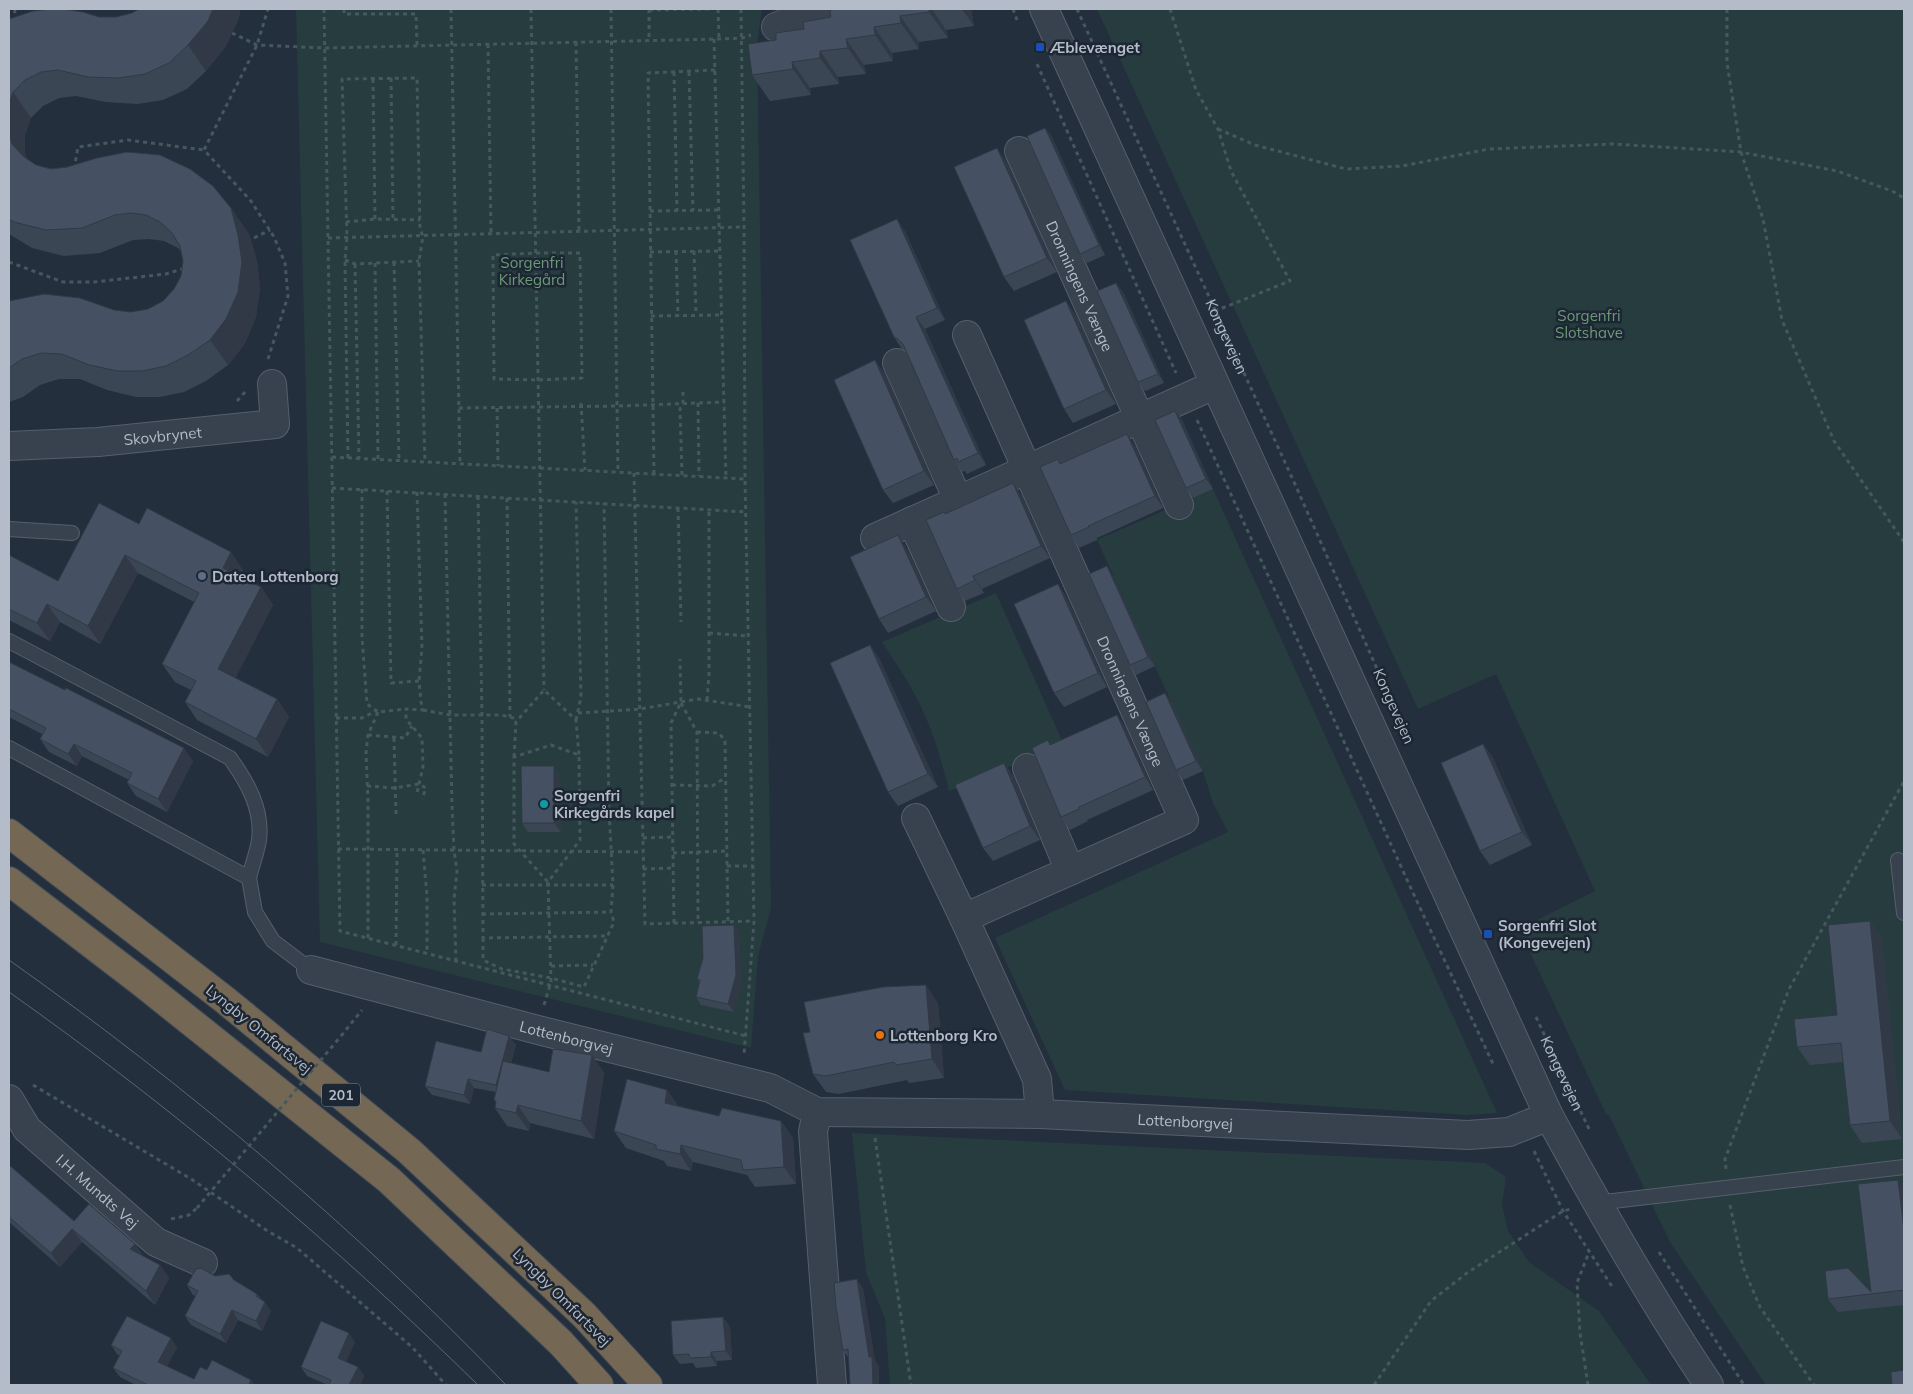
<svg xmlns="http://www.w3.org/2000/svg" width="1913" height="1394" font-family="Mulish,sans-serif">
<rect width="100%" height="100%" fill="#242f3e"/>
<path fill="#263c3f" d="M296,9H762L757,45L771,908L758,956L751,1048L320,942Z
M1097,9H1904V1385H1766L1670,1242L1609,1115L1606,1114L1519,929L1595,891L1496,674L1418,709Z
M1213,489L1497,1113L1468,1115L1065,1090L995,938L1228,832L1213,803L1203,771L1097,540Z
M996,593L1064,745L949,791C943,766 936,741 926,718C915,691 898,666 882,642Z
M852,1133L1485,1163L1506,1177L1502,1205L1508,1231L1529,1262L1599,1311L1651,1385H890L885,1319L866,1272Z"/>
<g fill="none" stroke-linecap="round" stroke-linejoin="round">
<g stroke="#565f6c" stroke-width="16">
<path id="service" d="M9,529L72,533
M9,641L230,758C247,782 263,809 259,840C257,853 252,865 249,878
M9,748L249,878L255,912L273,941L311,970
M1898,860L1904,913
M1596,1203L1904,1167"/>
</g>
<g stroke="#565f6c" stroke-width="30">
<g id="minor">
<path d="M776,27L819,9"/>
<path id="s3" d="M1019,151L1179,505"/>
<path id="s4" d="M967,335L1184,820L964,918L1037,1079L1040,1114"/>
<path d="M897,363L958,500"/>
<path id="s5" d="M9,446L98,442L275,424L272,384"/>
<path d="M912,521L951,607"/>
<path d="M875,538L1214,385"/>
<path d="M1027,768L1070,871"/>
<path d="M916,818L964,918"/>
<path id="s6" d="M311,970L538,1030L770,1088L817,1112L1040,1114L1468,1135L1509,1132L1549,1116"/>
<path id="s7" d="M9,1099L27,1129L156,1242L203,1263"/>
<path d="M817,1112L813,1132L832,1385"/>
</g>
</g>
<g stroke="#565f6c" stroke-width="30">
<path id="tertiary" d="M1044,9L1549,1116C1599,1208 1651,1299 1709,1385"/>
</g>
<g stroke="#434c59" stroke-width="30">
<path id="motorway" d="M9,833L225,1000L409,1151L584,1315L648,1385
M9,881L141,982L389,1180L561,1343L599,1385"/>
</g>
<g stroke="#44595c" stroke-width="3" stroke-dasharray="4 4" stroke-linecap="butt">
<path d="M324,9L340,931L746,1036"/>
<path d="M344,9V14H416L417,45"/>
<path d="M451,9L460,464"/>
<path d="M531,9L544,690"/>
<path d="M611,9L618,472"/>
<path d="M649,9V40"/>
<path d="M718,9L719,39"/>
<path d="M741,9L744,227L745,479L754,921L744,1055"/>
<path d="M1013,9L1017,20"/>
<path id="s1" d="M1077,9L1294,482L1402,725"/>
<path d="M1170,9L1196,90L1218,129L1231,171L1290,281L1215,311"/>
<path d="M1727,9V63L1741,152L1763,219L1782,320L1834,441L1904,542"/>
<path d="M649,10L709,9"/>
<path d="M14,21L15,9"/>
<path d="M232,33L257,45L325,48L719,39L742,38L751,35"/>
<path d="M714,39L726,478"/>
<path d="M576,42L579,232"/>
<path d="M488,44L491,234"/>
<path d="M1037,64L1176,373"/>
<path d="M674,72L677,211"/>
<path d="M689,72L693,210"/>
<path d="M391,78L393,219"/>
<path d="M373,79L375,219"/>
<path d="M1218,129L1255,145L1346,169L1402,166L1489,149L1612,144L1741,152L1837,171L1892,191L1904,198"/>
<path d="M74,169L78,147L128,140L204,150"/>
<path d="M650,211L718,210"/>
<path d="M346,222L375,219L420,220"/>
<path d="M254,238L270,230"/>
<path d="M328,238L744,227"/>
<path d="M676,251L678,316"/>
<path d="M694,251L696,315"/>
<path d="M650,252L719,251"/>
<path d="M536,253H580L582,378L538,380L494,379L493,255Z"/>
<path d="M345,260L355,264L419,261"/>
<path d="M9,262L63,282H94L166,274L185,268"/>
<path d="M394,262L399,460"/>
<path d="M375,263L378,459"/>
<path d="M355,264L359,458"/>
<path d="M651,316L722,315"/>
<path d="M268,359L288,296L285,263L274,237L251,201L204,150L257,45L268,9"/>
<path d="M237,401L246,391"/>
<path d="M581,403L585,470"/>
<path d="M698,403L699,476"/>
<path d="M459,408L617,406L725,402"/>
<path d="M497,408L498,466"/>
<path d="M1197,420L1414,895L1494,1066"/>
<path d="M332,457L745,479"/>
<path d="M348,458L345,260L347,237L342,79L417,78L420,229L423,236L419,261L425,462"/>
<path d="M634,473L645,924L754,921"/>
<path d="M654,474L648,73L715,70"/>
<path d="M682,475L680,409L683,403V392"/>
<path d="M332,488L746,512"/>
<path d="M362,489V637L367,704L378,712L406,709"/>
<path d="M387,491L391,683L419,681L421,702L423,710L406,709V719L422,738L423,767L417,793"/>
<path d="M417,492L422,648L419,681"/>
<path d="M445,494L452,806L454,850L457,871L454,899L456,961"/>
<path d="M478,496L482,716L483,938L607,936"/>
<path d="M507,498L510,717"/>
<path d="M678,508L681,622"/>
<path d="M709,633L748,636"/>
<path d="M707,700L709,674V509"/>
<path d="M681,703L697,732L698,922"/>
<path d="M423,710L450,715H501L518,719"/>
<path d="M578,713L640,709L698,699L750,707"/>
<path d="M336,718H362L376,711"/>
<path d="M576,720L581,697L576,502"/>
<path d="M697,732L719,733L725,741L728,922"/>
<path d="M368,735L405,738L412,726"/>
<path d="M394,738L396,815"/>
<path d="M514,757L516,722L544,690L576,720L579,755"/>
<path d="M672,785L712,786L725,778"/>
<path d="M367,786L395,788L419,784L426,788L422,799"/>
<path d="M643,838L673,837"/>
<path d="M338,849L643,852"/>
<path d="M423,850L427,896V953"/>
<path d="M673,853L726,851"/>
<path d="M727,866H753"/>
<path d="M643,869L673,868"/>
<path d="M482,885H613"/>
<path d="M482,914L611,912"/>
<path d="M674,923L671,723L681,702L680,659"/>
<path d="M368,938V801L366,753L368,735L378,712"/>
<path d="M483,938V960L502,969L551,978L584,987L614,922L611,912L613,885L609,810L604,503"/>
<path d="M396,945L397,849"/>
<path d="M551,966L593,965"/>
<path d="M544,1005L551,982L548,882L580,840L579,755L551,745L514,757V844L548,882"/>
<path id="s2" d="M1536,1017L1589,1129"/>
<path d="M341,1036L362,1010"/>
<path d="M33,1085L191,1179L266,1230L297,1248L412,1347L446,1385"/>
<path d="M875,1138L911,1385"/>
<path d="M1534,1151L1563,1211L1613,1288"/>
<path d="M1726,1169L1725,1159L1789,989L1904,781"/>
<path d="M1730,1205L1743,1267L1760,1307L1814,1385"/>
<path d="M171,1219L189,1215L197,1208"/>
<path d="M1659,1252L1744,1385"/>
<path d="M1374,1385L1431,1301L1467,1273L1563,1211L1571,1209"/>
<path d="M1588,1385L1580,1333L1577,1283L1589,1252"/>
</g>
<use href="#service" stroke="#38414e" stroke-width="14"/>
<use href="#minor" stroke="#38414e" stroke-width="28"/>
<use href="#tertiary" stroke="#38414e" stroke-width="28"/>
<use href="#motorway" stroke="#746855" stroke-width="28"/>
<path stroke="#5a6575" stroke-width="1" d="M9,960C187,1086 355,1228 506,1385
M9,992C176,1110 332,1242 478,1385"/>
<path stroke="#44595c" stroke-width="3" stroke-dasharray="4 4" stroke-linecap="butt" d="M197,1208L341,1036"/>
</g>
<path fill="#3b4654" d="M139,9H240L239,18L226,46L206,71L187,89L163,100L137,104L106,102L76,96L59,98L43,106L31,118L25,135V153L27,159L36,165L231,208L249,234L257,261L260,288L256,317L244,345L228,365L206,381L184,392L160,397H136L107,390L80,379H59L40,385L23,397L9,402V301L114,310L131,312L148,309L163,301L174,289L181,276L183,261L180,250L178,248L164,241L149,239L133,240L100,253L64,256L32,248L9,234V19L116,17L132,13Z
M838,9H971L974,26L946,30L948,38L919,42V49L892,53L893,61L864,65L866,74L838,77L839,84L810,88L811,95L770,101L752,75L776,40L831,17Z
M1045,128L1052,137L1105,255L1087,263L1080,254Z
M1007,162L1057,272L1014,291L1004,277Z
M905,231L945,320L925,329L986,465L967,474L965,471L962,472L954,460L905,350L902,349L894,337Z
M1123,292L1164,383L1145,391L1138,382Z
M1076,315L1116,404L1073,423L1064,409Z
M885,374L934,485L893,503L883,490Z
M1175,411L1182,420L1213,489L1193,498L1186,488Z
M1135,446L1163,508L1097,538V540L1079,548L1071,535L1058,459L1061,463Z
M1022,496L1050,558L982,589L984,593L965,601L957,589L945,514Z
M139,524L243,570L240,577L261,587L273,605L235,678L277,699L289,717L268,757L197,720L185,702L191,690L175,682L162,664L194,602L138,573L100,644L60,622L50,641L9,620V555L58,581Z
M907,549L936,611L888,633L879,619Z
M1113,576L1155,666L1136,675L1130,665Z
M1058,584L1067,598L1107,687L1064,707L1054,693Z
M870,645L879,658L938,787L898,806L888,792Z
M9,662L65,690L193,761L167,812L136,796L127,783L129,780L82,756L77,766L49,752L40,739L42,734L9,717Z
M1172,702L1203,771L1183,780L1176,770Z
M1117,715L1125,727L1153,790L1087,820L1088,821L1070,830L1061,817L1051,745Z
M1483,744L1493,758L1532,845L1490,865L1480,851Z
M1004,763L1014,777L1040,840L993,861L983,848Z
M554,766L560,776L561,832H528L522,823Z
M1870,921L1882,939L1902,1139L1862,1143L1850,1125L1843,1062L1810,1065L1797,1047L1837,1015Z
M734,925L739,933L741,983L734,1012L701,1005L696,997L699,983L697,979Z
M938,1003L944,1078L909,1083L907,1080L839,1094L826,1092L813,1074Z
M516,1045L511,1063L549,1072L592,1055L604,1073L594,1139L530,1123L529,1131L507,1126L495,1108L496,1103L494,1100L496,1092L474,1088L470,1104L432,1095L425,1086L481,1052Z
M667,1090L678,1106L719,1116L781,1121L793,1138L796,1184L755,1187L747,1175L693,1162L691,1171L667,1166L664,1161L626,1148L614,1131Z
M9,1165L74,1221L135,1244L144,1257L160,1265L169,1278L155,1305L82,1242L60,1267L9,1222Z
M1898,1180L1904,1188V1305L1838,1312L1828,1299L1871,1292Z
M215,1276L234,1280L257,1294L271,1311L262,1331L238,1320L226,1343L191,1325L185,1316L196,1296L193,1295L187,1285Z
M857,1279L863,1289L875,1361L879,1366L848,1357L843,1350Z
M730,1326L732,1360L717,1361V1366L696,1368L693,1363L680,1364L673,1355Z
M355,1342L346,1362L358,1367L364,1376L360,1385H328L307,1376L301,1367Z
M111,1345L177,1347L167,1366L194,1379L207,1370L255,1385H136L120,1377L113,1368L120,1356L117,1354Z"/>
<path fill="#303945" d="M213,9H240L239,18L226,46L206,71L188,45Z
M929,9H932L946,30L948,38L929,12Z
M962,9H971L974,26Z
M900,16L919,42V49L901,23Z
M874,27L892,53L893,61L875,35Z
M846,39L864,65L866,74L848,48Z
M820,51L838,77L839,84L820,58Z
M792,62L810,88L811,95L793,69Z
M13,92L31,118L25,135V153L30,170L12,144L9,134V104Z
M1045,128L1052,137L1105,255L1099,245Z
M997,148L1007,162L1057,272L1047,258Z
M231,208L249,234L257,261L260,288L256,317L244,345L228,365L210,340Z
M897,219L905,231L945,320L937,308Z
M1116,283L1123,292L1164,383L1158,374Z
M1066,301L1076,315L1116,404L1106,390Z
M916,317L925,329L986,465L978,453Z
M875,360L885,374L934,485L924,471Z
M1175,411L1182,420L1213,489L1206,479Z
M1127,434L1135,446L1163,508L1155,496Z
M1013,483L1022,496L1050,558L1041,546Z
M898,535L907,549L936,611L926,597Z
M231,552L243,570L235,586L223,568Z
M125,555L138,573L100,644L88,626Z
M1107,566L1113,576L1155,666L1148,657Z
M973,576L982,589L984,593L975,580Z
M1058,584L1067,598L1107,687L1098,673Z
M261,587L273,605L231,687L218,669Z
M47,604L60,622L50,641L37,623Z
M870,645L879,658L938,787L928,774Z
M1165,693L1172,702L1203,771L1196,761Z
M277,699L289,717L268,757L256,739Z
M1117,715L1125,727L1153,790L1145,777Z
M74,744L82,756L77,766L68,754Z
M1483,744L1493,758L1532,845L1522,832Z
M184,748L193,761L167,812L158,799Z
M1004,763L1014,777L1040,840L1030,826Z
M554,766L560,776L561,832L554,823Z
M1870,921L1882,939L1902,1139L1890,1121Z
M734,925L739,933L741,983L734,1012L728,1004Z
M926,985L938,1003L944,1078L932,1059Z
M509,1036L516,1045L502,1094L496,1085Z
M592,1055L604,1073L594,1139L581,1121Z
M468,1079L474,1088L470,1104L464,1095Z
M667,1090L678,1107L665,1103Z
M518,1105L530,1123L529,1131L516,1113Z
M781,1121L793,1138L796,1184L784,1167Z
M681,1145L693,1162L691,1171L680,1154Z
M1898,1180L1904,1188V1230Z
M72,1229L82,1242L60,1267L51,1253Z
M135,1244L144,1257L130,1249Z
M160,1265L169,1278L155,1305L146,1291Z
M857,1279L863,1289L875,1361L879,1366V1385H873Z
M265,1302L271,1311L262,1331L256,1321Z
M232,1310L238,1320L226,1343L220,1334Z
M723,1317L730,1326L732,1360L726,1351Z
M349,1333L355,1342L344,1367L338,1358Z
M171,1338L177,1347L165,1371L158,1362Z
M711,1352L717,1361V1366L711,1357Z
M358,1367L364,1376L360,1385H349Z
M251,1380L255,1385H249Z"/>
<path fill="#455162" stroke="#303945" d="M52,9H63L83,12L99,17H116L132,13L139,9H213L208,21L188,45L169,63L145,74L119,78L88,77L58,70L41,72L25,80L13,92L9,104V19L33,11Z
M838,9H929V12L900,16L901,23L874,27L875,35L846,39L848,48L820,51V58L792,62L793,69L752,75L748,44L776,40V33L804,29L803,22L831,17L830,10Z
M1045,128L1099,245L1080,254L1027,136Z
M9,134L12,144L23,156L36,165L51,169L67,167L97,158L127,152L160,155L190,169L213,186L231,208L238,235L242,262L238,292L226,319L210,340L188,355L166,366L142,371H118L89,365L62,354L41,353L22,359L9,368V301L44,294L80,298L114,310L131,312L148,309L163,301L174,289L181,276L183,261L180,246L172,233L160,222L146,215L131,213L115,215L82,228L46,230L14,222L9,219Z
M997,148L1047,258L1004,277L954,167Z
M897,219L937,308L916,317L978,453L958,462L957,458L954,460L903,344L898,339L894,337L850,240Z
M1116,283L1158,374L1138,382L1097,291Z
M1066,301L1106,390L1064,409L1024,320Z
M875,360L924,471L883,490L834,380Z
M1175,411L1206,479L1186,488L1155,420Z
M1127,434L1155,496L1088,526L1089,527L1071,535L1040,467L1058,459L1060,464Z
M1013,483L1041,546L973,576L975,580L957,589L926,520L944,512L945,514Z
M99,503L139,524L147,508L231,552L223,568L261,587L218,669L277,699L256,739L185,702L196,681L162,664L199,593L125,555L88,626L47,604L37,623L9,609V555L58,581Z
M898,535L926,597L879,619L850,557Z
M1107,566L1148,657L1130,665L1089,574Z
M1058,584L1098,673L1054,693L1014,604Z
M870,645L928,774L888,792L830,663Z
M9,662L65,690L66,688L184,748L158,799L127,783L132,773L74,744L68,754L40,739L46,728L9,709Z
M1165,693L1196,761L1176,770L1146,702Z
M1117,715L1145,777L1079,807V809L1061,817L1032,748L1048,740L1050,745Z
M1483,744L1522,832L1480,851L1441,763Z
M1004,763L1030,826L983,848L955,785Z
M521,766H554V823H522Z
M1870,921L1890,1121L1850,1125L1841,1043L1797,1047L1794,1019L1837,1015L1828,925Z
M734,925L736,975L728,1004L696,997L700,980L697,979L703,958L702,926Z
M926,985L932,1059L896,1065L894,1062L826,1076L813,1074L803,1033L810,1032L804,1002L883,987Z
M487,1029L509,1036L496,1085L468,1079L464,1095L425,1086L436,1041L481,1052Z
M553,1049L592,1055L581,1121L518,1105L516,1113L495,1108L496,1101L494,1100L503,1061L549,1072Z
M627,1079L667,1090L665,1103L719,1116L722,1108L781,1121L784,1167L743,1170L741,1160L681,1145L680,1154L656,1149V1145L614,1131Z
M9,1165L74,1221L89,1204L135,1244L130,1249L160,1265L146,1291L72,1229L51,1253L9,1217Z
M1898,1180L1904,1230V1290L1828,1299L1825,1271L1848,1268L1871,1292L1858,1184Z
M201,1268L215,1276L229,1274L234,1280L257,1294L256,1296L265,1302L256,1321L232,1310L220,1334L185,1316L198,1291L187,1285L196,1269Z
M857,1279L869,1357H872L873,1385H850L848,1349L843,1350L836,1307L834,1283Z
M127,1316L171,1338L158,1362L194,1379L200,1367L207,1370L212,1360L251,1380L249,1385H155L153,1384V1385H148L113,1368L122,1351L111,1345Z
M723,1317L726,1351L711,1352V1357L690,1358L689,1354L673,1355L671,1321Z
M321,1321L349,1333L338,1358L358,1367L349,1385H329L331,1380L301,1367Z
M1904,1370V1385H1892L1891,1372Z"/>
<g fill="#1a4fb4" stroke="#1d2633" stroke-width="2">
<rect x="1035" y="42" width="10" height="10" rx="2.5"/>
<rect x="1483" y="929" width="10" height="10" rx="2.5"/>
</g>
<circle fill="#5c6f8a" stroke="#1d2633" stroke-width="2" cx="202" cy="576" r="5"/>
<circle fill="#0f9aa8" stroke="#1d2633" stroke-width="2" cx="544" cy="804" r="5"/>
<circle fill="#e8710a" stroke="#1d2633" stroke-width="2" cx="880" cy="1035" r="5"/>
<g text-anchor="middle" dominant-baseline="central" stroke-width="5" stroke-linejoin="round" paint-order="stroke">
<rect fill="#1d2633" stroke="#878f9c" stroke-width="1" x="322" y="1083.5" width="38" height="23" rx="4"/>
<g font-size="14" font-weight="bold" fill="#b4bcc9">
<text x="341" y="1095">201</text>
</g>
<g font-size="15" font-weight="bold" fill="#b4bcc9" stroke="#1d2633" text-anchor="start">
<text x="1050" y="47">Æblevænget</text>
<text x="212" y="576">Datea Lottenborg</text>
<text x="554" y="795">Sorgenfri<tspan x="554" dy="17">Kirkegårds kapel</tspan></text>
<text x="1498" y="925">Sorgenfri Slot<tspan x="1498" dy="17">(Kongevejen)</tspan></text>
<text x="890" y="1035">Lottenborg Kro</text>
</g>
<g font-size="15" fill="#6b9a76" stroke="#1d2633">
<text x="532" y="262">Sorgenfri<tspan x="532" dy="17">Kirkegård</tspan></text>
<text x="1589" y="315">Sorgenfri<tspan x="1589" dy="17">Slotshave</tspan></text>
</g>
<g font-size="15" fill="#b4bcc9" stroke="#1d2633">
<text stroke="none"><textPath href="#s3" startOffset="148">Dronningens Vænge</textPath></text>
<text stroke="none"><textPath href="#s1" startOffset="360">Kongevejen</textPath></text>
<text stroke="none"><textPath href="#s5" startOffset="154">Skovbrynet</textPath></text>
<text stroke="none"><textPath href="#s4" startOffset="401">Dronningens Vænge</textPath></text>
<text transform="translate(1394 706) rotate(66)">Kongevejen</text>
<text transform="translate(259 1029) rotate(39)">Lyngby Omfartsvej</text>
<text stroke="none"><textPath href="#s6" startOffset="264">Lottenborgvej</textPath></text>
<text stroke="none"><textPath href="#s2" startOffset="62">Kongevejen</textPath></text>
<text stroke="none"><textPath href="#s6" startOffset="895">Lottenborgvej</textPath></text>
<text stroke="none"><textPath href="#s7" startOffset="129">I.H. Mundts Vej</textPath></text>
<text transform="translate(562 1297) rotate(45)">Lyngby Omfartsvej</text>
</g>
</g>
<rect width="1913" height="1394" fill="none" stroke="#b4bcc9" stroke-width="20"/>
</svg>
